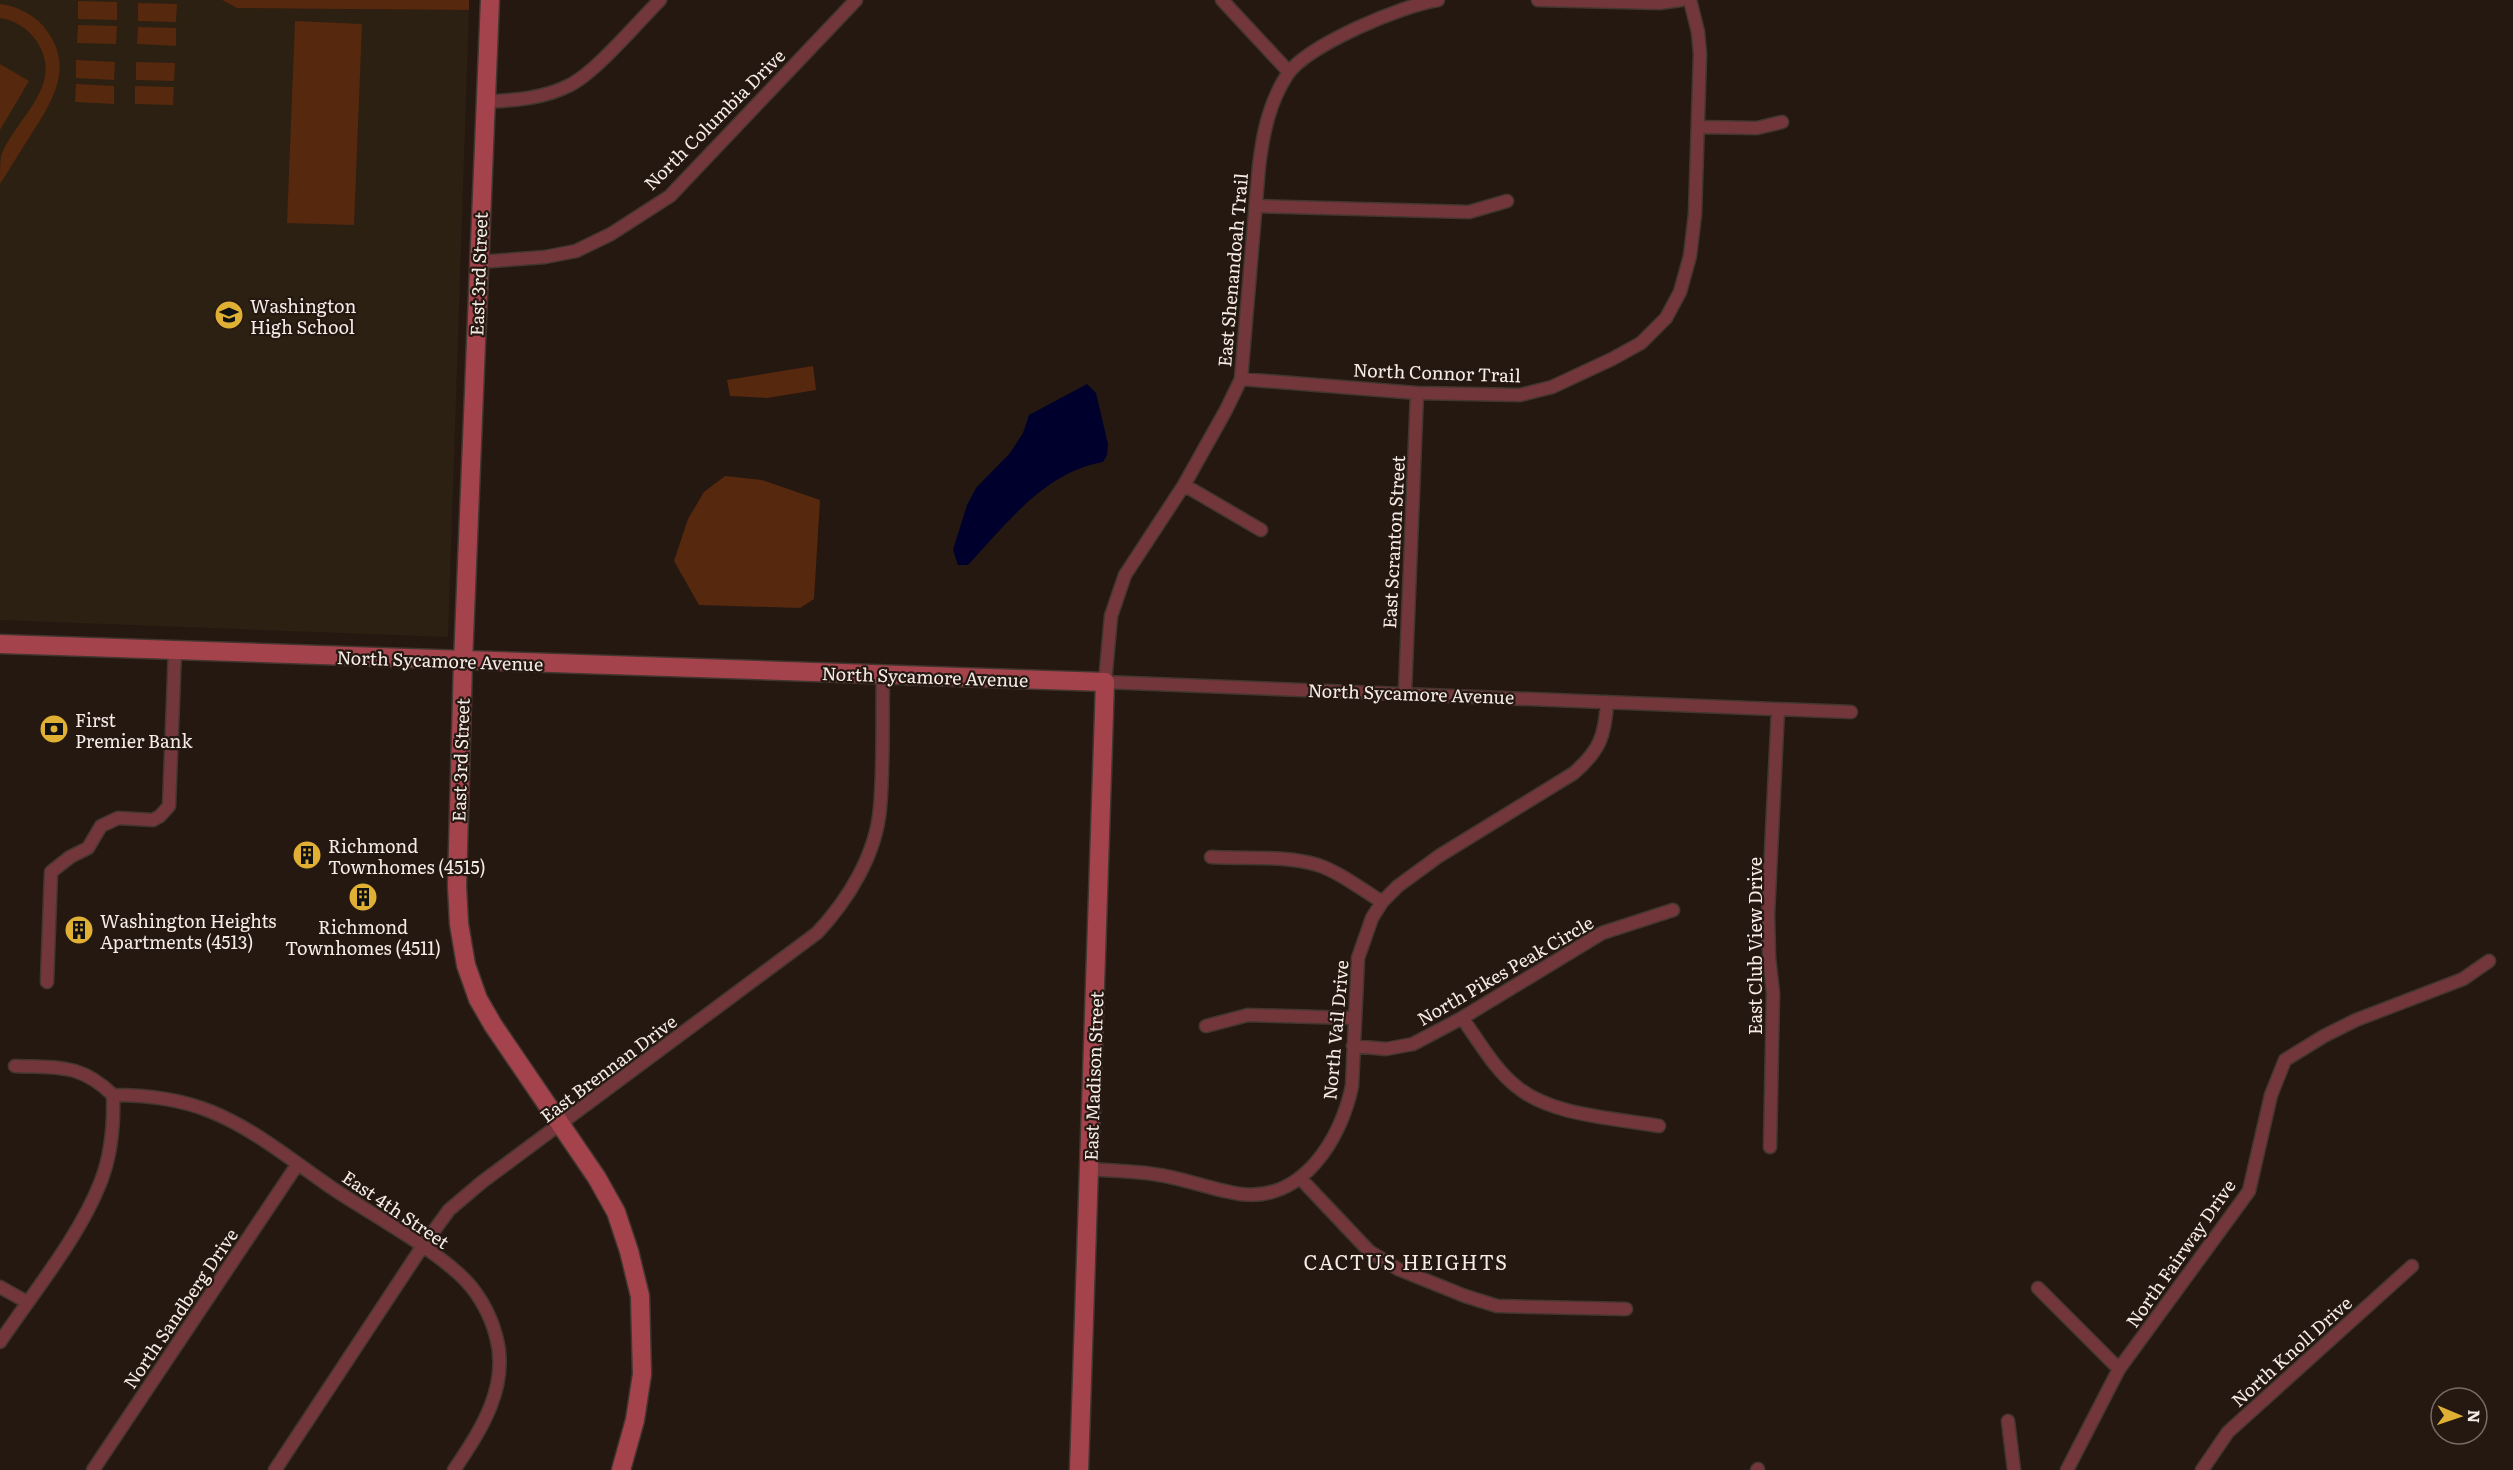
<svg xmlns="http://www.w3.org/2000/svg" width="2513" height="1470" font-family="Literata,serif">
<rect width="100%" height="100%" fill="#251811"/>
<path fill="#2b2011" d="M0,0H222L237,8L469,10L448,637L0,620Z"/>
<path fill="#56280e" d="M222,0H469V10L237,8Z
M78,1L117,2V20L78,19Z
M138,3L177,4L176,22L138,21Z
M0,4C17,6 33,14 44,27C75,65 54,99 32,133C21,150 11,167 0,184C0,176 0,164 1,156C15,118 68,84 35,39C27,28 14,20 0,18Z
M295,21L362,24L354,225L287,223Z
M78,25L117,26L116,44L77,43Z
M138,27L176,28V46L137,44Z
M76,60L115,62L114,80L76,78Z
M136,62L175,63L174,81L136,80Z
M0,64L29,81L0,130Z
M76,84L114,86V104L75,102Z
M135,86L174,87L173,105L135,104Z
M813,366L816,390L767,398L730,396L727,380Z
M725,476L762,480L820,500L814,599L800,608L699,605L674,561L688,519L704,492Z"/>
<path fill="#00002c" d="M1087,384L1096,393L1108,444L1107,455L1103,462C1045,472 1006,524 968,565H958L953,550L967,505L976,488L1010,453L1023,433L1029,415Z"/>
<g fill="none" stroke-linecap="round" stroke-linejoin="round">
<g stroke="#42362f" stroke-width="15">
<path id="street" d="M1222,0L1289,72
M1438,0C1403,5 1307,45 1287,75C1269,103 1263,133 1259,166L1241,379L1226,410L1184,485L1125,575L1111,616L1105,682L1851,712
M1538,0L1659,3L1681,0
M485,102C514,100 543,99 570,85C597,71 637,23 660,0
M1698,127L1757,128L1782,122
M1256,206L1469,212L1507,201
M479,262L545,257L576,251L611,234L670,196L856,0
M1241,379L1417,393L1520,395L1552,387L1612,359L1641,343L1666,318L1680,292L1690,256L1695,214L1700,54L1698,32L1690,0
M1184,485L1261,530
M1405,692L1417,393
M1211,857C1245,859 1285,855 1318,865C1341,873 1361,889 1382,902
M47,982L51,872L70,857L88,848L101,826L118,818L153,820L160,816L169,806L175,649
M1462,1018C1479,1041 1494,1069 1517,1087C1552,1116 1615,1118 1659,1126
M1206,1026L1248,1015L1354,1018
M1353,1046L1386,1049L1413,1044L1462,1018L1602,933L1673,910
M15,1066C58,1068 80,1063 113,1095
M113,1095C147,1095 181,1099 212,1112C256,1130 295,1163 335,1190C373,1215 426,1244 459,1274C477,1290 490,1313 496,1336C510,1386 481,1430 454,1470
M1770,1147L1773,993L1769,957L1768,914L1778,709
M1090,1169C1113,1171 1137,1171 1159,1175C1186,1179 1213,1190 1240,1194C1303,1202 1341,1139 1352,1086L1358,958L1372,918L1382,902L1398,886L1439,856L1574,773C1600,750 1605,736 1607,702
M1300,1178L1369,1251L1398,1269L1465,1296L1497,1306L1626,1309
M0,1287L27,1302
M2038,1288L2119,1369
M0,1342C33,1293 80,1236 101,1181C111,1155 114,1123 113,1095
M2008,1421L2014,1470
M93,1470L297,1165
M275,1470L422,1247L449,1210L482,1182L817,933C848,900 876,855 880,808C884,764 882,718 883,674
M1757,1470L1758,1469
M2067,1470L2119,1369L2249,1191L2271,1095L2285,1060L2324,1036L2356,1020L2463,979L2489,961
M2202,1470L2228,1432L2412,1266"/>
</g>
<g stroke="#42362f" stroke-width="21">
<path id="secondary" d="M490,0L463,662L457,886L459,924L466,965L478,999L493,1025L597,1178L616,1212L629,1251L640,1296L642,1374L635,1420L621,1470
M0,644L1105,682L1079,1470"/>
</g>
<use href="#street" stroke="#73373b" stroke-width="12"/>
<use href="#secondary" stroke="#a5434d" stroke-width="18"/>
</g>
<defs>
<g id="school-disc" transform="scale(1.5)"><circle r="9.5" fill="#dfb034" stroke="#251811"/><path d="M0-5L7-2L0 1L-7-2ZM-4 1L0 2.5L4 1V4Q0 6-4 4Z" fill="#111"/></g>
<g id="bank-disc" transform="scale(1.5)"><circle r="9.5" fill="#dfb034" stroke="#251811"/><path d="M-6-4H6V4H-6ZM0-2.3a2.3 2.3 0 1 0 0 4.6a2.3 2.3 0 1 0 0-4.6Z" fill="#111"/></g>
<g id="building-disc" transform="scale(1.5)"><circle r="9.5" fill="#dfb034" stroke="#251811"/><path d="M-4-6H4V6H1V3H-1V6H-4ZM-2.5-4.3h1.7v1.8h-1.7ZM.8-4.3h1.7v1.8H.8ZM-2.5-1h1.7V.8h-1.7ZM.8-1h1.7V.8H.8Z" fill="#111"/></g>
</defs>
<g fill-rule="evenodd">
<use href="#school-disc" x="229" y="315"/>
<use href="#bank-disc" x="54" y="729"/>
<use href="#building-disc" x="307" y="855"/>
<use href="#building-disc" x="363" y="897"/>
<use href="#building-disc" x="79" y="930"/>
</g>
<g text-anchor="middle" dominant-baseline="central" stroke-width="4.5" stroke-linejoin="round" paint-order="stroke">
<g font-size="18" fill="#f5ebe7" stroke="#251811">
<text transform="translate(714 119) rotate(-45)">North Columbia Drive</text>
<text transform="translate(1232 270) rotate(-85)">East Shenandoah Trail</text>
<text transform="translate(478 274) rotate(-88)">East 3rd Street</text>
<text transform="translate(1437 372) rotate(2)">North Connor Trail</text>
<text transform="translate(1393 542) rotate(-87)">East Scranton Street</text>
<text transform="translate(440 660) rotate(2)">North Sycamore Avenue</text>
<text transform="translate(925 676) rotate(2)">North Sycamore Avenue</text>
<text transform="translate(1411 693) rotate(2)">North Sycamore Avenue</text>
<text transform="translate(460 760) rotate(-88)">East 3rd Street</text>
<text transform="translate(1754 946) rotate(-90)">East Club View Drive</text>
<text transform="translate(1505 970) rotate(-30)">North Pikes Peak Circle</text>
<text transform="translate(1335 1030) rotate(-85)">North Vail Drive</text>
<text transform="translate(608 1068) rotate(-37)">East Brennan Drive</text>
<text transform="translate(1093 1076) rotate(-88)">East Madison Street</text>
<text transform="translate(396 1209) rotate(34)">East 4th Street</text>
<text transform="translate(2180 1253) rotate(-55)">North Fairway Drive</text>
<text transform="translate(180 1308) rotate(-56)">North Sandberg Drive</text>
<text transform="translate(2291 1351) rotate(-42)">North Knoll Drive</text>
</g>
<g font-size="18" fill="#f5ebe7" stroke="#251811" text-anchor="start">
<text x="250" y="305">Washington<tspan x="250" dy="21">High School</tspan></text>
<text x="75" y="719">First<tspan x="75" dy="21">Premier Bank</tspan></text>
<text x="328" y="845">Richmond<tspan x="328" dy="21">Townhomes (4515)</tspan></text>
<text x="100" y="920">Washington Heights<tspan x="100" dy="21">Apartments (4513)</tspan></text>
<text x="363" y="926" text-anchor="middle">Richmond<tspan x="363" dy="21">Townhomes (4511)</tspan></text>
</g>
<g font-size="20" letter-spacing="1.5" fill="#f5ebe7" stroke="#251811">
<text x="1406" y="1261">CACTUS HEIGHTS</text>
</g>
</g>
<g transform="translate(2459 1416) rotate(92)"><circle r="28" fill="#251811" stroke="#786c67" stroke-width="1.5"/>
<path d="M0-4.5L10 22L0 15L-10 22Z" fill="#dfb034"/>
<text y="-9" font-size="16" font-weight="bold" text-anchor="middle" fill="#f5ebe7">N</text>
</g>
</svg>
